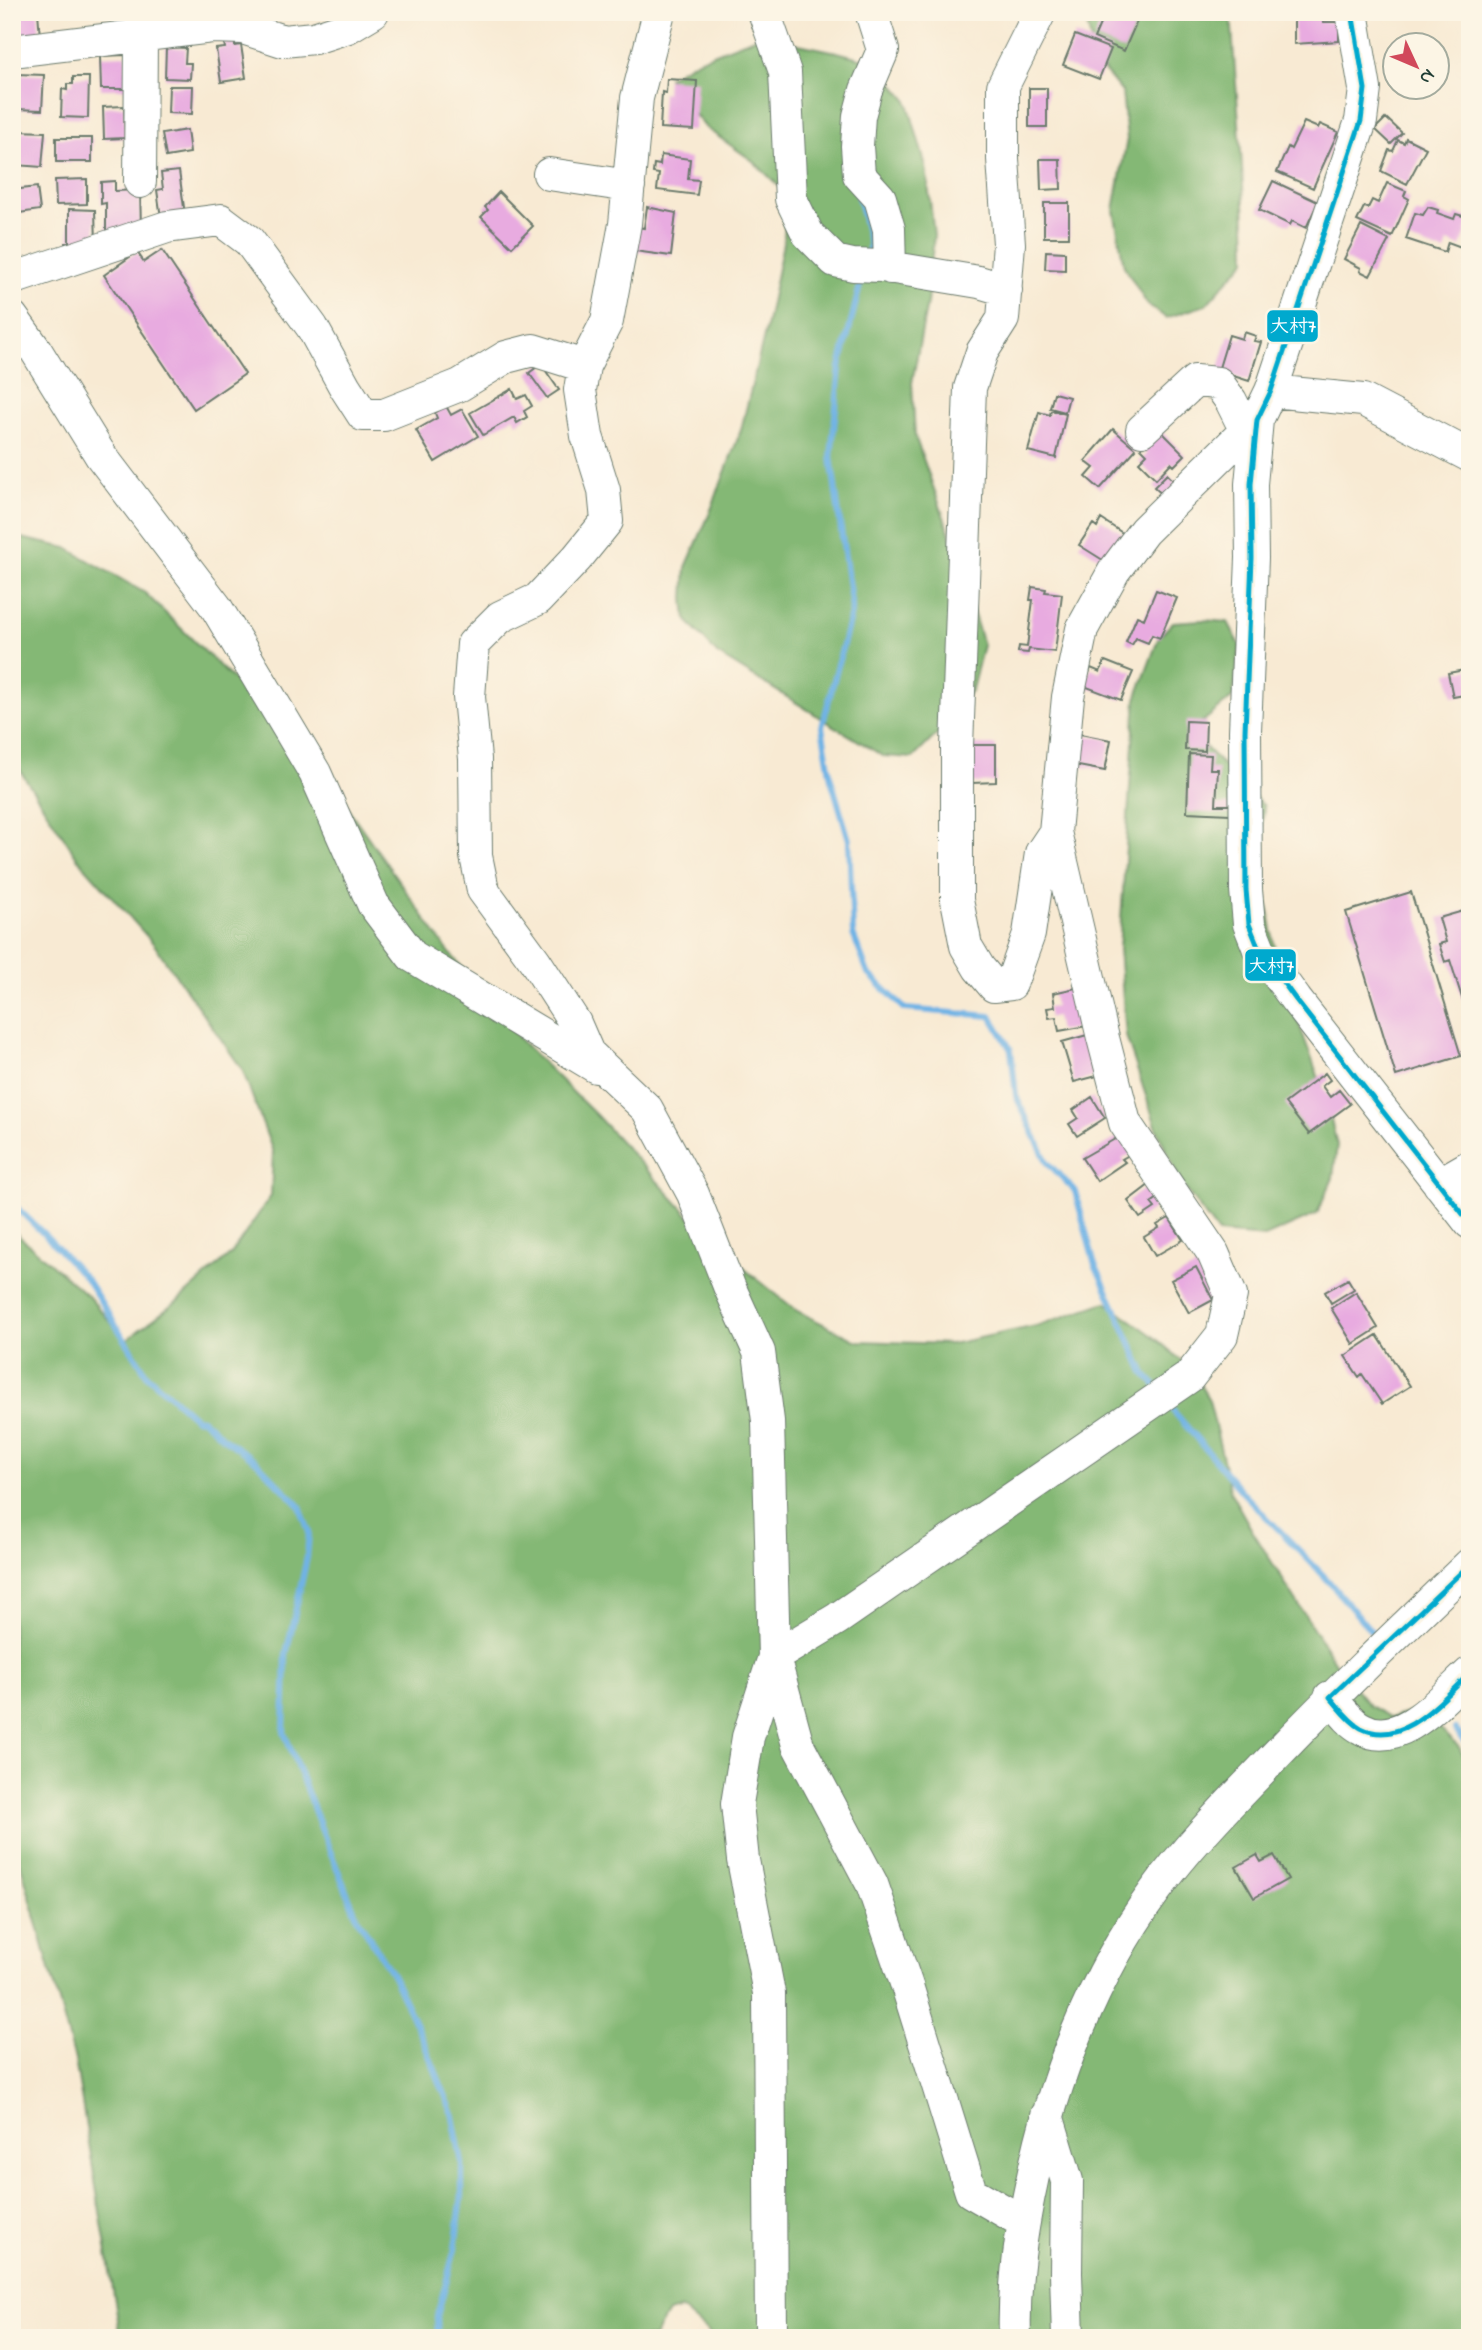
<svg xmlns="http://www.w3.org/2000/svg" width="1482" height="2350" font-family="'Indie Flower','Klee One',sans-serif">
<rect width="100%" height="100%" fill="#fcf5e5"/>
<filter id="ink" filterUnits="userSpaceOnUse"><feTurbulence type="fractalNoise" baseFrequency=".0143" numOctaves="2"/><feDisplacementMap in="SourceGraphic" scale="14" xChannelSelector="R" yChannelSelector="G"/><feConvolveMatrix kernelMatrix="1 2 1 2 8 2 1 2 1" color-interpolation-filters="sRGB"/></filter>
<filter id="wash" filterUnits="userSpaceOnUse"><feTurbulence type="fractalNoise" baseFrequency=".00686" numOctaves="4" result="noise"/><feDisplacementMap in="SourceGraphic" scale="28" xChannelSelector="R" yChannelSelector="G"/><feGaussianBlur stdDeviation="1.57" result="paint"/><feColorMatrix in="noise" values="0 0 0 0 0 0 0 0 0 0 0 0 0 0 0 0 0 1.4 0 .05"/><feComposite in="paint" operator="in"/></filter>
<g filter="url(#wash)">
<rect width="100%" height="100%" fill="#f8ead3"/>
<path fill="#84b874" stroke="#527a54" stroke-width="2" d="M1084,12H1231C1236,95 1245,178 1246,260L1206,305L1166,318L1147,304L1124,266L1114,210L1127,139L1122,92L1096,61Z
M759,36L837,52L875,62L907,100L926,167L934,235L927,303L912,383L915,436L948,528L983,645L972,689L946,725L913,758L883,756L717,654L686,619L684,598L686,567L709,515L741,430L766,328L784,238L787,194L753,161L706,128L685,103L668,77L698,60Z
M12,536L67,548L145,593L246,692L328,780L445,947L524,1044L596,1115L721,1250L797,1311L857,1341L951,1344L1036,1326L1106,1302L1153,1336L1190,1368L1209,1400L1231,1493L1253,1532L1335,1663L1370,1706L1391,1718L1421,1709L1459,1747L1470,1769V2338H715L681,2309L668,2313L653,2338H121L75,2060L12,1832V1230L88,1296L126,1340L179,1300L231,1254L271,1196L273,1152L242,1069L153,943L78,859L21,772L12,750Z
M1202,620L1228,622L1240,645L1233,697L1190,732L1264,806L1259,853L1274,943L1296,1016L1325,1095L1337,1145L1333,1178L1317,1214L1265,1237L1218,1233L1182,1184L1158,1132L1126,1036L1119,949L1136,699L1159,637L1173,622Z"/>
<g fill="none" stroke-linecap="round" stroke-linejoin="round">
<path stroke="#70b3e5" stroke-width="6" d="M857,192L870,245L867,256
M863,273L840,367L831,457L852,609L822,727L831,779L849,840L853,934L868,973L905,1009L991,1016L1011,1050L1016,1096L1047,1162L1075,1191L1094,1262L1145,1374L1158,1388
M12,1203L50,1240L87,1280L148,1376L195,1418L202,1419L227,1441L255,1460L300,1506L309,1532L307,1557L286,1655L284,1732L328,1846L357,1917L393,1976L422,2038L452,2112L462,2163V2195L455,2249L437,2316L438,2338
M1169,1402L1175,1413L1243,1493L1325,1577L1371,1631
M1455,1729L1470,1747"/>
</g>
<g id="blocks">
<path fill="#e8abe0" d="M12,12H38L40,37L12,39Z
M137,12H161L158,20Z
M1105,12H1141L1124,51L1094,38Z
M1294,12H1322L1323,22H1339V41L1294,44Z
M1075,35L1111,49L1099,79L1063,65Z
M235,41V46L241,45L246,78L221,82L216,49L225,48L224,43Z
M166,47L186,48L185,63H191L190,79L165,78Z
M126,55V89H101L100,56Z
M16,74L44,75L42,110L15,109Z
M73,77H89L88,118L61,117L62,89L67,90V84H73Z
M667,79L697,81L694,130L660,128L662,92L666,93Z
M169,86H193L192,114L168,113Z
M1029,88H1047V127H1029Z
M124,106L125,138L104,139L103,107Z
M1386,118L1402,133L1391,144L1375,129Z
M1304,122L1318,128L1320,124L1338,132L1313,188L1277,172L1288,147L1291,149Z
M187,130L190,153L166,157L162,134Z
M18,131L45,132L42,167L16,165Z
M56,138H92V162H56Z
M1406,138L1426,148L1407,184L1381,171L1389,150L1393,151L1398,140L1404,143Z
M661,155L690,159L688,179L699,180L697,195L657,190L659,174L653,173L654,164L660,165Z
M1040,159H1060L1061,189L1041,190Z
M179,171L185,215L161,218L157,190L163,189L161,173Z
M87,179V204L56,205L55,180Z
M115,181V191L140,190L141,228L106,234V203L101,204V182Z
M1273,181L1318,202L1306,228L1292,221L1290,225L1259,210Z
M1387,183L1406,191L1404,196L1409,199L1392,237L1357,221L1364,207L1368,208L1372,200L1378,203Z
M37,187L40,210L12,214V190Z
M499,192L533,226L512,247L481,217L488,210L485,207Z
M1044,203H1069V237H1044Z
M647,207L676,213L671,256L634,251L637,227L644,228Z
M1428,207L1438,210L1437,213L1454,219L1456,214L1470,218L1461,247L1448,242L1445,252L1406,239L1415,213L1423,215Z
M69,209L95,210L96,244L65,251V243H69Z
M1361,226L1389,240L1370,276L1360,271L1361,268L1344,259Z
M162,250L245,374L194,409L104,275L137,252L144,262Z
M1046,251L1065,252V270L1045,269Z
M1244,332L1256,336L1254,341L1261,342L1249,381L1218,371L1229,335L1242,339Z
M541,364L559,390L547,398L529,373Z
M512,389L517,399L526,395L532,406L524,411L527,417L517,423L514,417L483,435L470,413Z
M1054,393L1069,397L1065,412L1050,408Z
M446,406L451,415L462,409L478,436L435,462L416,430L437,418L435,413Z
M1051,410L1066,414L1056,458L1028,451L1039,412L1050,415Z
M1113,429L1136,449L1100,489L1086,477L1094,468L1085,461Z
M1160,430L1185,455L1174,466L1171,463L1156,479L1139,462L1147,454L1141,448Z
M1167,474L1177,484L1165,497L1154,487Z
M1101,519L1124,534L1106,562L1079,545L1093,524L1097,527Z
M1032,587L1046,589L1045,592L1062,594L1055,652L1029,649L1028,653L1018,652L1019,646L1027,647L1033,600H1030Z
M1156,590L1177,598L1160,638L1152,635L1148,643L1136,638L1132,645L1126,642L1137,616L1144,619Z
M1105,661L1133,672L1121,700L1084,686L1091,668L1100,672Z
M1470,669V694L1453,697L1448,673Z
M1186,721L1206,722L1205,751L1185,750Z
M1080,734L1111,740L1105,771L1073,765Z
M971,745H996V782L972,783Z
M1189,754L1211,755L1210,769H1218L1216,805H1230V814L1187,812Z
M1411,892L1461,1056L1396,1076L1346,912Z
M1470,909V1020H1469L1450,960L1445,962L1439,944L1446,942L1439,918Z
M1080,987L1087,1026L1059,1031L1056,1017L1049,1018L1047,1008L1055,1007L1053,993Z
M1087,1035L1097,1076L1074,1082L1062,1042Z
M1325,1073L1330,1080L1322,1086L1330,1097L1339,1090L1350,1104L1309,1134L1285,1103Z
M1092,1097L1105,1118L1077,1136L1069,1124L1078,1118L1073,1110Z
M1122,1135L1134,1152L1122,1159L1125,1162L1097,1181L1082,1158Z
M1149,1185L1158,1198L1151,1203L1155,1208L1140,1218L1128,1201Z
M1169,1218L1183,1240L1155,1256L1144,1237L1159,1228L1157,1225Z
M1196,1267L1213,1300L1189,1313L1171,1280Z
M1348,1279L1354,1289L1331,1303L1325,1292Z
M1356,1292L1378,1328L1353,1344L1331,1308Z
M1377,1335L1410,1386L1382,1404L1362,1374L1359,1377L1345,1356Z
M1257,1855L1261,1862L1274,1855L1288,1879L1254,1898L1236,1867Z"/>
</g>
</g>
<g filter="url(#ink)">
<use href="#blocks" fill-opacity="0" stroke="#6b7a6c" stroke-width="2"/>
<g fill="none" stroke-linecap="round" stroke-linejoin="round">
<g stroke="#6b7a6c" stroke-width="34">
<path id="minor" d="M659,12L637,98L625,224L607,321L584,366L580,390L587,436L604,490L607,521L577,558L538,599L500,617L473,644L469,697L475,759L476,856L483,890L535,961L575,1023L588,1053L647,1109L693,1194L729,1286L759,1352L768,1421L774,1657L798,1745L872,1884L908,1989L971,2192L1023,2222
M764,12L785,72L791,199L808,234L835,261L853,265L882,266L979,282L1006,290
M871,12L883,50L866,90L859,116L857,146L859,175L880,198L889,229L890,268
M1040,12L1003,86V159L1009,244L1003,319L982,352L970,388L957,747V900L966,946L979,968L994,986L1011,984L1029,934L1041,853L1055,832
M1352,12L1365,89L1361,121L1271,391L1257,420L1251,484L1252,558L1245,731L1246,890L1249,924L1259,949L1296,1000L1470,1223
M12,51L212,27L243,28L283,41L314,38L348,27L373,12
M549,174L629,186
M140,182L141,36
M12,279L167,227L221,220L249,241L312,327L345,387L363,415H384L460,385L506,357L533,350L584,366
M12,317L35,349L101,456L216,607L315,773L373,904L412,956L596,1067
M1271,391L1363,400L1470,456
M1142,430L1195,381L1218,383L1231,401L1246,431
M1439,1184L1470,1166
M1330,1697C1339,1707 1349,1722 1361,1728C1400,1751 1443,1697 1470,1673
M1047,2115L1067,2181L1066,2273L1068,2338
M771,2338L769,1993L743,1860L737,1804L748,1737L774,1657L837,1619L1189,1377L1222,1335L1231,1295L1213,1253L1125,1123L1103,1038L1055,832L1068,697L1082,629L1114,571L1144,531L1257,420
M1015,2338C1013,2286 1021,2231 1032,2181C1052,2081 1094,1974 1155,1891C1185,1850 1220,1813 1256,1776C1325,1703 1397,1634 1470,1564"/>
</g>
<use href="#minor" stroke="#fff" stroke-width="32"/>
<g stroke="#fcf5e5" stroke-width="10">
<path id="bus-1" d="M1352,12L1365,89L1361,121L1271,391L1257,420L1251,484L1252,558L1245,731L1246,890L1249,924L1259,949L1296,1000L1470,1223
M1330,1697L1470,1564
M1330,1697C1339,1707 1348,1721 1361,1728C1403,1749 1442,1699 1470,1673"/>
</g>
<use href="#bus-1" stroke="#00a9ce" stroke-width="5"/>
</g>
</g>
<g stroke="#fcf5e5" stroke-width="2.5">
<rect x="1266" y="309" width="53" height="34" rx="7" fill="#00a9ce"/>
<rect x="1244" y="948" width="53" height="34" rx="7" fill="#00a9ce"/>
</g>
<g font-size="19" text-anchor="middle" font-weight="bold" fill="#fff">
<text x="1293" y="332">大村7</text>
<text x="1271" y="972">大村7</text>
</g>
<rect width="1482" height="2350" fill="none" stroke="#fcf5e5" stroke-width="42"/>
<g transform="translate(1416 66) rotate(134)"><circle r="33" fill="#fcf5e5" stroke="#a4ab9e" stroke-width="2"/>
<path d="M0-5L12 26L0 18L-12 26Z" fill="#d1495b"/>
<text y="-10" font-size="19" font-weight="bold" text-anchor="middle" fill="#1f3d34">N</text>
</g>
</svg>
